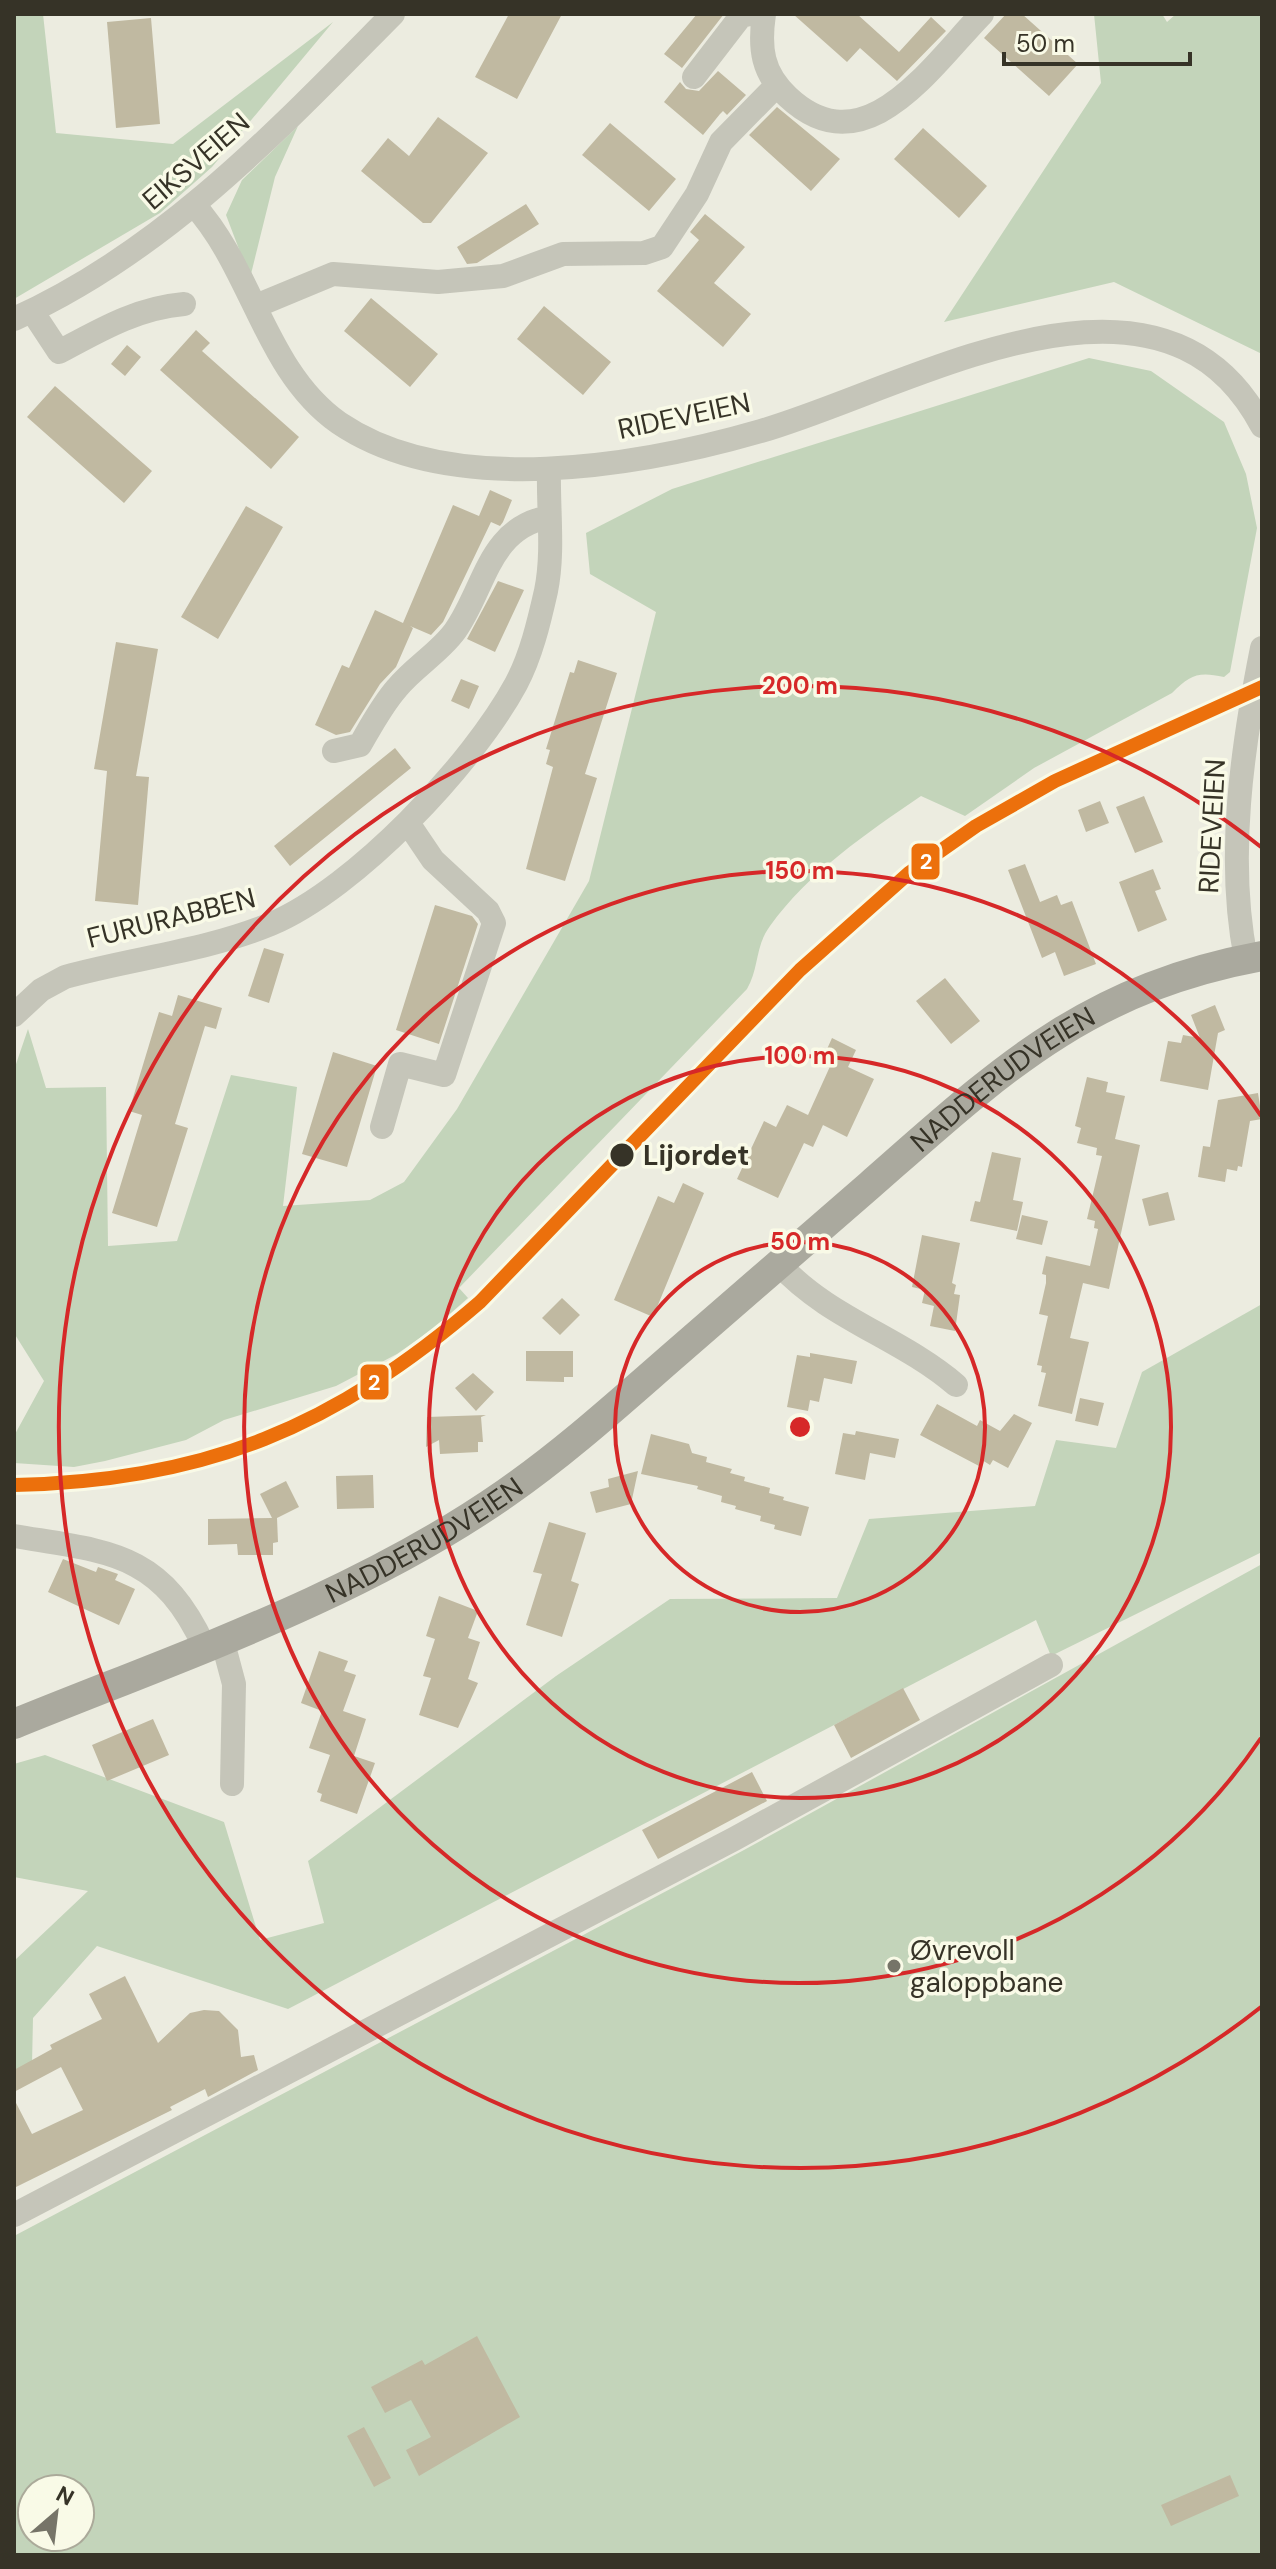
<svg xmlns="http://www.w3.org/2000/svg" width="1276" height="2569" font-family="'DM Sans',sans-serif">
<rect width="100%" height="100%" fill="#ecece0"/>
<path fill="#c3d4ba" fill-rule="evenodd" d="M14,14H43L56,133L173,144L333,22L212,167L160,213L14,299Z
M1094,14H1162L1167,22L1176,14H1262V354L1114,282L944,322L1101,83Z
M298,126L275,177L250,278L226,215L242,180Z
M1089,358L1151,371L1224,422L1246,474L1257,528L1230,672L1224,677C1198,671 1190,675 1172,693L1034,768L965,816L921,796C867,833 809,872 770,926C755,946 759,969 747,989L459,1288L468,1298L434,1328L397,1354L336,1386L224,1420L186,1440L105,1461L74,1467L14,1463V1436L44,1381L14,1333V1070L28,1029L46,1088L106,1087L108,1246L177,1241L231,1075L297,1087L283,1206L370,1200L404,1182L457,1109L589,881L656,612L590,574L586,533L672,489Z
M1262,1304V1552L1051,1656L1036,1620L288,2009L97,1946L33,2018L32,2065L14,2074V1961L88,1891L14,1877V1764L45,1755L224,1822L260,1940L324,1923L308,1861L556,1676L670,1599L837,1598L869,1519L1035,1506L1056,1440L1116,1448L1142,1372Z
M1262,1564V2555H14V2236L744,1850ZM32,2489H80V2537H32Z"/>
<path fill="#c0b9a1" d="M509,14H562L517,99L475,77Z
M697,14H724L682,68L664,54Z
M793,14H857L899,52L931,17L946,31L897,81L860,48L847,62Z
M1006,14H1022L1078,64L1049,96L984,38Z
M151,18L160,124L116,128L107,22Z
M718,71L746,95L727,115L723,111L720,114L703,135L664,102L680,82L686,89L699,91Z
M777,107L840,159L811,191L749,135Z
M438,117L488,153L431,223H423L361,171L388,138L409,156Z
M610,123L676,179L649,211L582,155Z
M923,128L987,186L959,218L894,159Z
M526,204L539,224L477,263L467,264L457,247Z
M705,214L745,247L714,283L751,314L723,347L657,291L699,240L690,232Z
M371,298L438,354L410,387L344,331Z
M544,306L611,362L583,395L517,339Z
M196,330L210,343L202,351L299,437L271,469L160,370Z
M127,345L141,357L125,376L111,364Z
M55,386L152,471L124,503L27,417Z
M490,490L512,500L503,522L500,526L491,522L443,622L431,635L410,626L413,628L396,667L380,684L350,732L336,735L315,725L342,665L349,668L375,610L403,623L453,505L479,516Z
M246,506L283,527L218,639L181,617Z
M498,581L524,590L495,652L467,639Z
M116,642L158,649L136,776L149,777L138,905L95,901L107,771L94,769Z
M578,660L617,673L585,774L597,778L565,881L526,869L553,767L546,764L550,750L546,749L570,672L574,673Z
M461,679L479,686L469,709L451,701Z
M395,748L411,768L290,866L274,846Z
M1144,796L1163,842L1135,853L1116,807Z
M1100,801L1109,823L1086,832L1078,810Z
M1025,864L1040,902L1057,895L1061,905L1072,901L1096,964L1064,976L1055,952L1042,958L1008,870Z
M1153,869L1161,889L1155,891L1167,920L1138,932L1119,882Z
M435,905L472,916L478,924L439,1044L396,1030Z
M264,948L284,954L269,1003L248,996Z
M945,978L980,1021L951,1044L916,1001Z
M178,995L222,1008L216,1029L205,1026L175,1124L188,1128L157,1227L112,1213L142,1115L129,1111L159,1012L172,1016Z
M1215,1005L1225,1030L1218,1033L1208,1090L1160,1081L1168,1041L1181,1043L1183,1035L1200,1038L1191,1015Z
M832,1038L856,1050L848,1067L874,1079L847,1137L823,1125L813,1147L804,1143L778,1198L737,1179L764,1121L776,1127L787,1105L808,1115L832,1062L823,1058Z
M333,1052L377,1066L347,1167L302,1154Z
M1087,1077L1108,1082L1106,1092L1125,1096L1115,1139L1140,1145L1109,1289L1083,1283L1070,1338L1089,1342L1072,1414L1038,1406L1046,1373L1041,1372L1042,1366L1037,1365L1048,1316L1039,1314L1046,1283V1275L1042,1274L1046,1256L1090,1266L1098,1229L1094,1228L1095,1221L1087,1219L1102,1156L1096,1155L1097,1148L1077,1143L1081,1128L1075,1126Z
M1258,1093L1262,1119L1250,1121L1242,1167L1238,1166L1237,1171L1227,1169L1225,1182L1198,1177L1203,1146L1210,1147L1218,1100Z
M992,1152L1021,1158L1013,1200L1023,1202L1017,1231L970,1221L975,1201L980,1202Z
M683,1183L704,1193L653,1317L614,1300L658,1196L674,1203Z
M1168,1192L1175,1220L1149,1226L1142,1199Z
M1022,1215L1048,1221L1042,1245L1016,1239Z
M922,1235L960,1243L952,1283L956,1285L954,1294L960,1295L955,1331L930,1326L934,1306L922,1303L925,1290L912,1287Z
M562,1298L580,1315L560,1335L542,1318Z
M526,1351H573V1377H564V1382L526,1381Z
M810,1353L857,1361L852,1384L824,1378L819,1402L810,1400L808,1411L787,1407L797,1355L810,1357Z
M473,1373L494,1392L476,1411L455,1388Z
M1080,1398L1104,1403L1098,1426L1075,1421Z
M937,1404L977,1426L980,1420L1000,1431L1014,1414L1032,1423L1008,1468L993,1460L990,1465L982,1460L979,1466L920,1435Z
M486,1415L481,1417L483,1442H478V1452L440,1454L439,1440L426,1447L427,1417Z
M856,1431L899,1439L895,1458L870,1453L865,1480L835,1474L843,1433L855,1435Z
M651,1434L689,1444L692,1453L707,1457L706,1462L732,1469L730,1473L745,1477L744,1481L770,1488L769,1493L784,1497L783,1500L809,1507L801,1536L774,1529L775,1525L760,1521L761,1516L735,1509L736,1506L721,1502L722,1496L697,1489L698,1486L641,1474Z
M638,1471L631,1504L596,1513L590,1492L609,1487L608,1479Z
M373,1475L374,1508L337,1509L336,1476Z
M286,1481L299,1507L277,1518L278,1542L273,1543V1555H238L237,1544L208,1545V1519L272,1518L260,1494Z
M549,1522L586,1533L571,1581L579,1584L562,1637L526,1625L542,1574L533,1572Z
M63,1559L96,1572L98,1567L118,1574L115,1580L135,1589L119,1625L48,1592Z
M439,1596L478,1611L468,1638L480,1642L468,1679L478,1683L458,1728L419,1715L431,1678L423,1676L435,1639L426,1636Z
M319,1651L348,1661L344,1671L356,1675L343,1711L366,1719L354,1756L375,1763L357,1814L320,1801L322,1794L317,1792L330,1755L309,1748L322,1711L301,1703Z
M903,1688L920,1720L851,1758L834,1725Z
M153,1719L169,1755L107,1781L92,1745Z
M752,1772L767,1801L658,1859L642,1830Z
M125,1976L158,2043L190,2013L204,2010L219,2011L238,2030L241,2057L254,2055L258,2070L208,2097L205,2089L170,2107L172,2110L14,2188V2099L32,2134L83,2110L61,2067L14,2092V2070L52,2049L50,2045L102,2019L89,1994Z
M477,2336L520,2417L419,2476L406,2450L431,2437L411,2400L385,2413L371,2387L422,2360L425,2365Z
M364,2427L391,2478L374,2487L347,2436Z
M1230,2475L1239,2496L1171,2526L1161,2505Z"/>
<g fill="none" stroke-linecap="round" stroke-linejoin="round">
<path stroke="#c5c5b9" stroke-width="24" d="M764,14C759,48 762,73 788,97C865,169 931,66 982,14
M694,77L741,16L749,14
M194,205C253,270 265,371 339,423C451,499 640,466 761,431C908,389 1160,233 1262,426
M256,306L333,274L438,282L503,276L563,254L644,253L662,247L697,194L721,142L776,86
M32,311L59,352C100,330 137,308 184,304
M14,319C165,251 278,130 393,14
M334,751L360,745C371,726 382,705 397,688C414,667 439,653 455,631C485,589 488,528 549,517
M1246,959C1226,859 1242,748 1262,648
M14,1015L41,990L65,977C133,958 206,951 271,924C356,888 472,765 516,684C531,656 539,622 546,591C554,552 548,510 549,470
M382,1127L400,1064L444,1075L494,923L488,911L433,860L408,823
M779,1264C829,1319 900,1337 956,1385
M14,1536C108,1552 160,1551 204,1646
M222,1639L234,1684L232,1784
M14,2215L734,1839L1051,1665"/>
<path stroke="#aaa99e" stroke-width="30" id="s1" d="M14,1724C181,1656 357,1597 506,1493C565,1452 618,1404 673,1356C738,1299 804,1242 870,1185C1000,1071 1084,989 1262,956"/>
<g stroke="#f9fae7" stroke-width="20">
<path id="metro-1" d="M14,1485C206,1481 335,1427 480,1302L800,970L909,873L976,826L1055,781L1262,687"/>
</g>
<use href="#metro-1" stroke="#ec700c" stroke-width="14"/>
</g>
<g fill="none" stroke="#d62828" stroke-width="4">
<circle cx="800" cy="1427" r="185"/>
<circle cx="800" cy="1427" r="371"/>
<path d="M1261 1738A556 556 0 1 1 1261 1116"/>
<path d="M1261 2007A741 741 0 1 1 1261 847"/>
</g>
<circle fill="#363327" stroke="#f9fae7" stroke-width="3" cx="622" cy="1155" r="13"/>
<circle fill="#767468" stroke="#f9fae7" stroke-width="3" cx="894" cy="1966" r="8"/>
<g text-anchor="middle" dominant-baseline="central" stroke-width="7" stroke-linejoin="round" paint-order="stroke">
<g font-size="28" fill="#363327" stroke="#f9fae7">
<text transform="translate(196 161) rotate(-41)">EIKSVEIEN</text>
<text transform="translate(684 416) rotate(-12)">RIDEVEIEN</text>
<text transform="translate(1212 826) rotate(-87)">RIDEVEIEN</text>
<text transform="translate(171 918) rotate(-14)">FURURABBEN</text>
<text stroke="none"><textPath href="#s1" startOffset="1192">NADDERUDVEIEN</textPath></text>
<text stroke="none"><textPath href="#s1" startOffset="450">NADDERUDVEIEN</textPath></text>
</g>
<g font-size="28" font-weight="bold" fill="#363327" stroke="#f9fae7" text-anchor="start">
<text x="643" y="1155">Lijordet</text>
</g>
<g font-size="28" fill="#363327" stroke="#f9fae7" text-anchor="start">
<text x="910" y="1950">Øvrevoll<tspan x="910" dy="32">galoppbane</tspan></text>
</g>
</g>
<circle cx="800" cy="1427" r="12" fill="#d62828" stroke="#f9fae7" stroke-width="4"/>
<g font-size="24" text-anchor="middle" font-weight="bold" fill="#d62828" stroke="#f9fae7" stroke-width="7" stroke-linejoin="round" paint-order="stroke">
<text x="800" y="694">200 m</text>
<text x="800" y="879">150 m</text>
<text x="800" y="1064">100 m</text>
<text x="800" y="1250">50 m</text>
</g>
<g stroke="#f9fae7" stroke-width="3">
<rect x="910" y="842" width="31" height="39" rx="8" fill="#ec700c"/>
<rect x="359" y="1363" width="31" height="38" rx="8" fill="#ec700c"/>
</g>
<g font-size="22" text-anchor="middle" font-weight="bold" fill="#fff">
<text x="926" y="869">2</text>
<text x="374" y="1390">2</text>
</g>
<rect width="1276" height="2569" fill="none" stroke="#363327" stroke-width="32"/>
<g transform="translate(56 2513) rotate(28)"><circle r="38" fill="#f9fae7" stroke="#abaa9a" stroke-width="2"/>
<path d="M0-6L14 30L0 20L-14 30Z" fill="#767468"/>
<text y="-12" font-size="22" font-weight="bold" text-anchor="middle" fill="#363327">N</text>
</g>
<path d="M1004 52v12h186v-12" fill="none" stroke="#363327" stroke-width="4"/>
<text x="1016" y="52" font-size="24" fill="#363327" stroke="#f9fae7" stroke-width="6" paint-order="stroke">50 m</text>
</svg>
